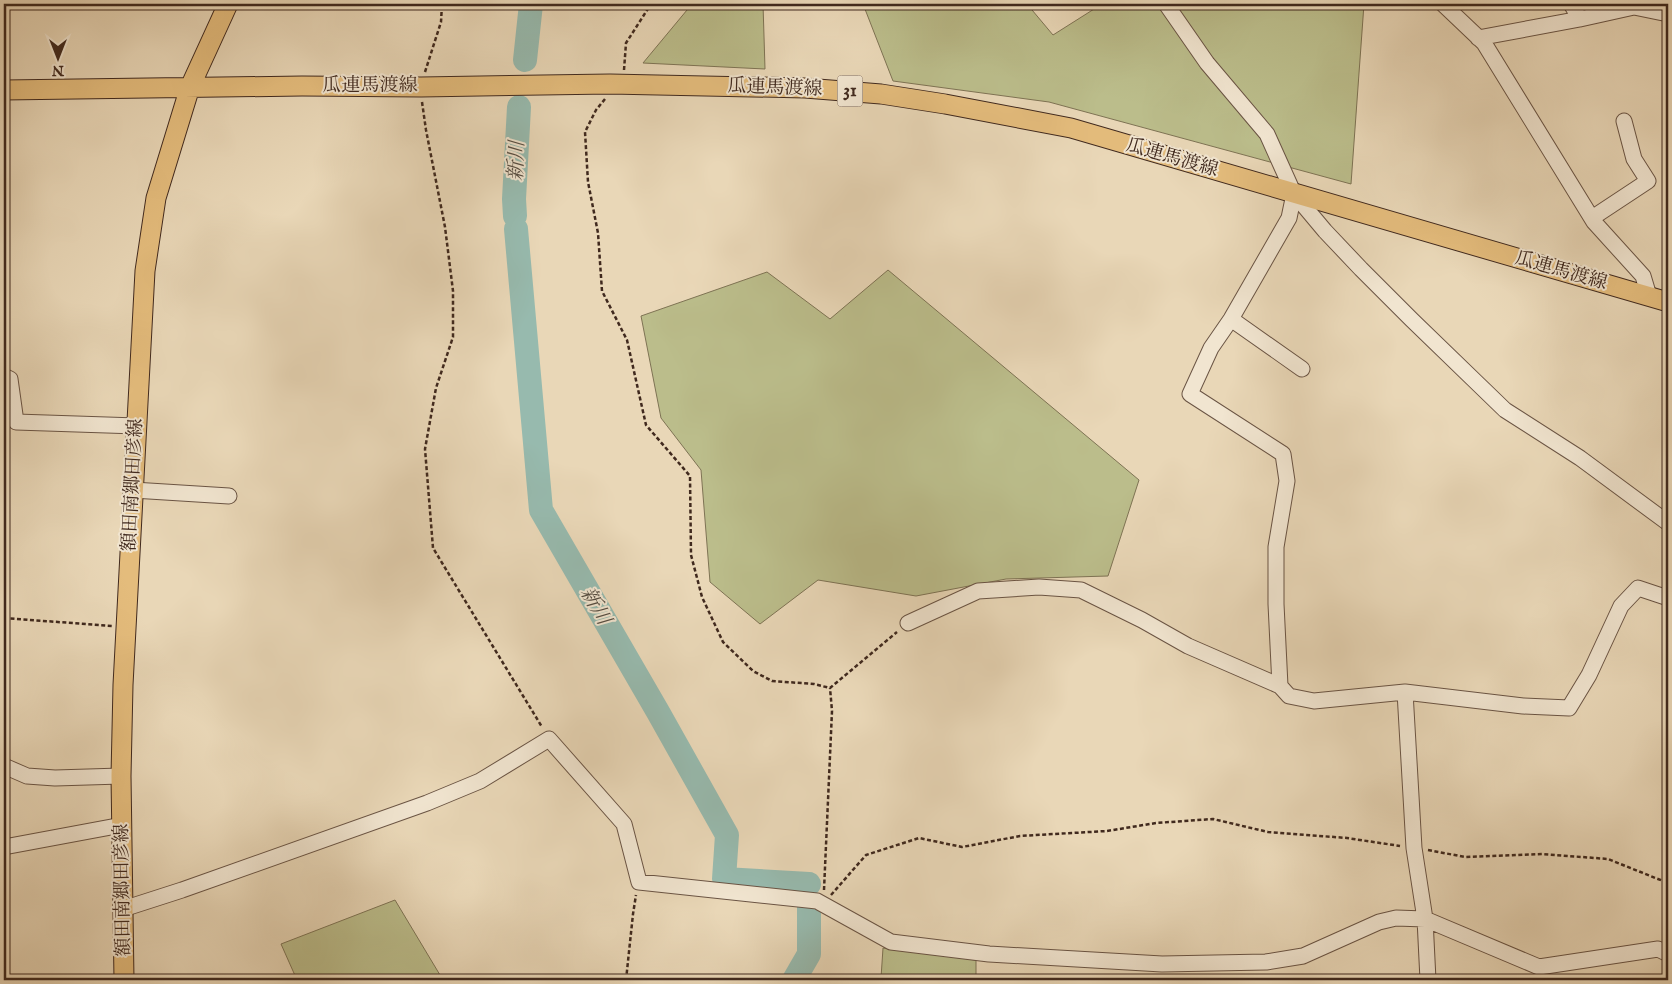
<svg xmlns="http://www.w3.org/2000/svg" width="1672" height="984" font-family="'IM FELL English','Noto Serif JP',serif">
<rect width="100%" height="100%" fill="#e9d7b7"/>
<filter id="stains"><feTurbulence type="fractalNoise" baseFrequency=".004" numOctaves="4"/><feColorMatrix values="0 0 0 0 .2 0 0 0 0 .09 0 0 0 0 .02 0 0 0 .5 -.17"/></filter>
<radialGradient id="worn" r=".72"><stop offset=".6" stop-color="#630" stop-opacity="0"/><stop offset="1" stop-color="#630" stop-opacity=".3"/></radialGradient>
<path fill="#bbbd8b" stroke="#7e7354" d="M692,4H763L765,69L643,63Z
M863,4H1027L1053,35L1102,4H1364L1351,184L1049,102L893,81Z
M888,270L1139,480L1108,576L1006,579L916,596L818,580L760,624L710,582L701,470L661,418L641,316L767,272L830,319Z
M395,900L443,980H297L281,944Z
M883,948L976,960V980H856V977L881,978Z"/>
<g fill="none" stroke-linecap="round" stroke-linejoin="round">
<path stroke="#97baae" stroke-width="24" d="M525,60L531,4
M515,216L514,199L519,107
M516,229L541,510L658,712L727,835L724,879L809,884
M794,980L809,954V906"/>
<g stroke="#6a5444" stroke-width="17">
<path id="minor" d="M1166,4L1207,63L1267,134L1294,194L1325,231L1361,269L1412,320L1505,410L1580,458L1668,523
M1443,4L1484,43L1594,222L1643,276L1649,296
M1571,4L1580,19
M1478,38L1580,19L1634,7L1668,14
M1592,218L1648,181L1634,159L1624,121
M1231,319L1302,369
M4,376L10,379L16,422L137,426
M133,490L229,496
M908,623L978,591L1039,587L1081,590L1142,620L1188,646L1280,686L1289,696L1314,701L1405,692L1523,706L1569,708L1589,675L1621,606L1638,588L1668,598
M1280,686L1276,604V547L1287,481L1283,454L1190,394L1211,348L1231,319L1289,218L1294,194
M1405,692L1414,848L1425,919L1428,980
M4,766L27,776L55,778L121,776
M4,847L122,825
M123,909L182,890L427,803L480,781L549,739L624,824L639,882L817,901L891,942L989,954L1162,964L1266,962L1303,956L1379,922L1396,918L1425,919L1539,967L1658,949L1668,954"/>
</g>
<g stroke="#40291e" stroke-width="21">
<path id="major" d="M4,90L302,86L421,87L610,84L805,88L881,94L945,104L1071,128L1668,302
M124,980L121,776L123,685L145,271L156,198L190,87L228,4"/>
</g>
<path stroke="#40291e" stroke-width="2.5" stroke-dasharray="4 2.5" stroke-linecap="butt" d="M624,70L626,43L651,4
M425,72L441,22L442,4
M605,99L596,110L585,132L588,182L598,233L602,291L627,340L646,425L690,476L691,555L702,597L723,642L753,671L772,681L814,684L830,688L897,632
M422,102L426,130L445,227L453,291V337L436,388L425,449L433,548L542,727
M4,618L112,626
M1428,850L1465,857L1542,854L1608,859L1668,883
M824,890L832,711L830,688
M831,895L866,855L919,838L962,847L1020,836L1107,831L1156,823L1213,819L1268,832L1347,838L1400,846
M626,980L633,914L636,895"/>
<use href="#minor" stroke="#f1e5d0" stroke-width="15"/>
<use href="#major" stroke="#e4bc7c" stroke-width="19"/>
</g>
<g text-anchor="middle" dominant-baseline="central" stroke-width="4" stroke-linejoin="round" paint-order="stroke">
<rect fill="#f1e5d0" stroke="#756153" stroke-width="1" x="837.5" y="75.5" width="25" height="31" rx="4"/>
<g font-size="18" font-weight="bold" fill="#40291e">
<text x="850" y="91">31</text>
</g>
<g font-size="19" fill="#40291e" stroke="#f1e5d0">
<text x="370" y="86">瓜連馬渡線</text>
<text transform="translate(775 88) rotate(2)">瓜連馬渡線</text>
<text transform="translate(1172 158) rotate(16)">瓜連馬渡線</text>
<text transform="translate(1561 271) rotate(16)">瓜連馬渡線</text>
<text transform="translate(133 485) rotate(-87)">額田南郷田彦線</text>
<text transform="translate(123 890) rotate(-91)">額田南郷田彦線</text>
</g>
<g font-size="20" font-style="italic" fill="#564d42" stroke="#f1e5d0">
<text transform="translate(517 161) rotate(-88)">新川</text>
<text transform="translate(595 606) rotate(60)">新川</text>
</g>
</g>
<rect width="1672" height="984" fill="none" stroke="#e9d7b7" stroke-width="20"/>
<rect x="5" y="5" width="1662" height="974" fill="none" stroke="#40291e" stroke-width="2.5"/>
<rect x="10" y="10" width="1652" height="964" fill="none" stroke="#40291e"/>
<g transform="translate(58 58) rotate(180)" stroke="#f1e5d0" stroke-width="4" paint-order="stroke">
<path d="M0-4L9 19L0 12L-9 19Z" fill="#40291e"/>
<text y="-8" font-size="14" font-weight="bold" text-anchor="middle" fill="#40291e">N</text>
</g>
<rect width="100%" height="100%" filter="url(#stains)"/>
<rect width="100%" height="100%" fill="url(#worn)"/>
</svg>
